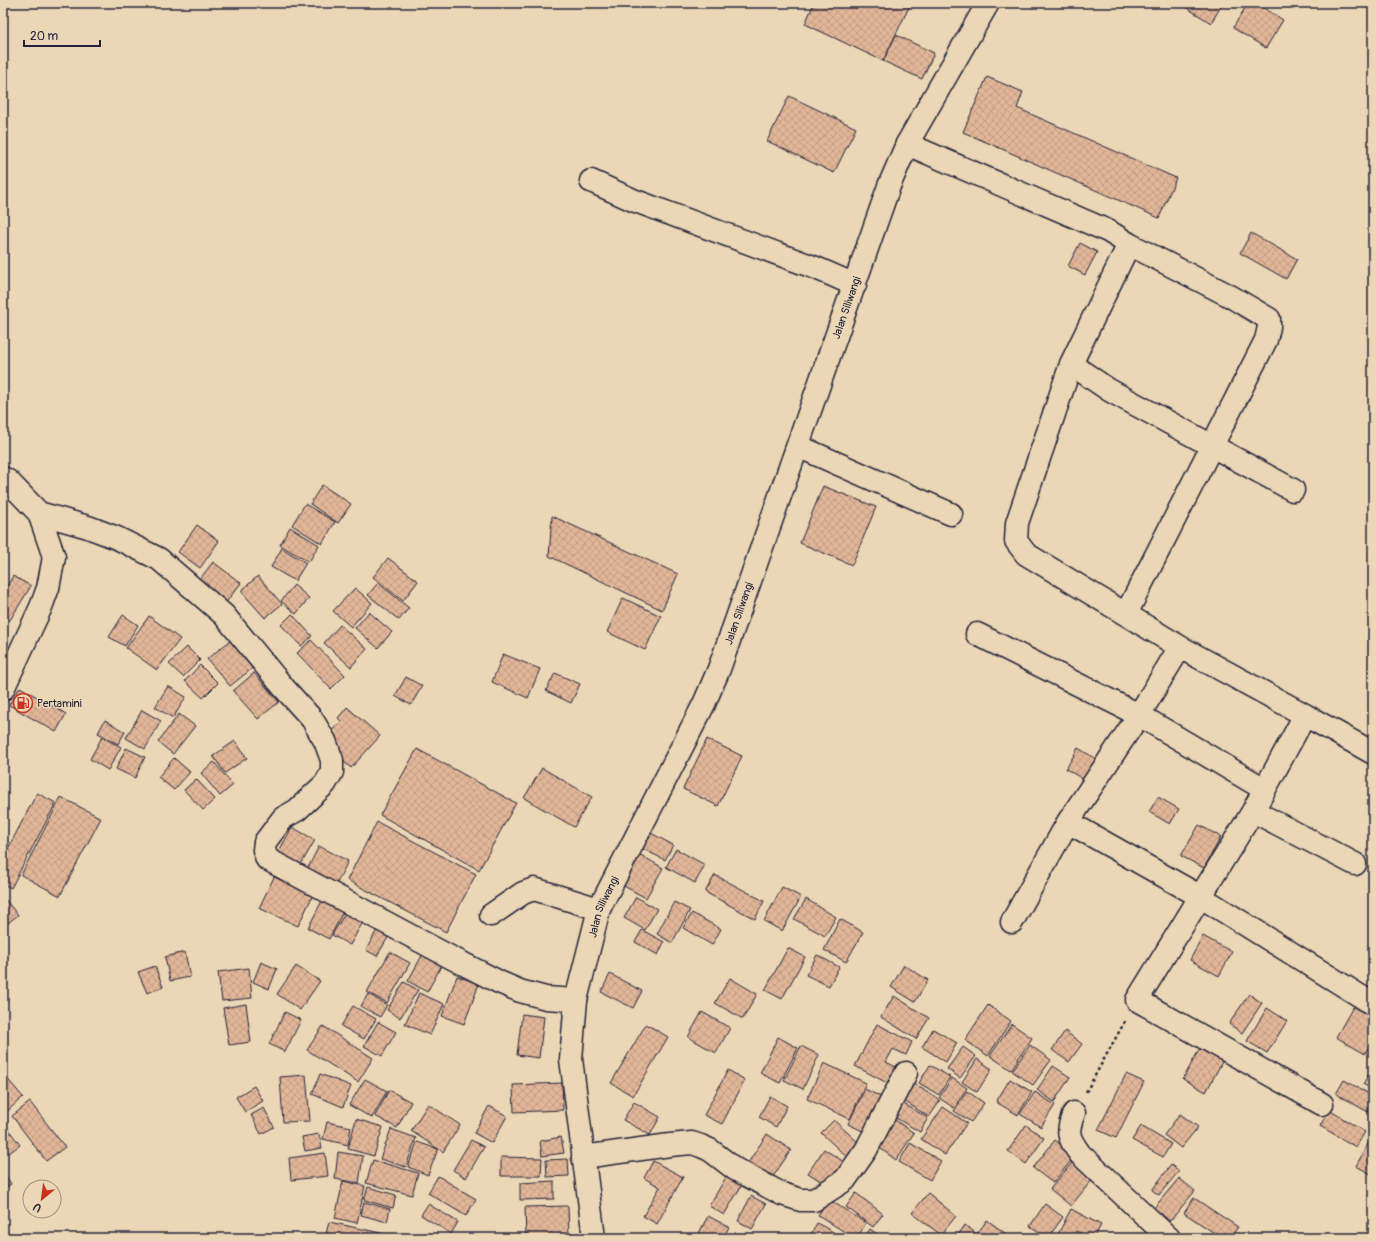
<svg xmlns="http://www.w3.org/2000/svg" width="1376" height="1241" font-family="Pangolin,sans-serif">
<defs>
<pattern id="building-cross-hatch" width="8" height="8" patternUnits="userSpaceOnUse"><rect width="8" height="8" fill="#e2b698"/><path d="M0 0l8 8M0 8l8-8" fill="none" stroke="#c29c84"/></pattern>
</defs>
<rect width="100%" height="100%" fill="#ebd7b5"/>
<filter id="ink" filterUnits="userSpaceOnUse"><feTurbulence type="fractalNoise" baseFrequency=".025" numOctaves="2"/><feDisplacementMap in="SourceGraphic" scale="8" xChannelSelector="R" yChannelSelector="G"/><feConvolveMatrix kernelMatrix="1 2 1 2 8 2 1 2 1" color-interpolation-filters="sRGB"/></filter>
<g filter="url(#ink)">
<path fill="url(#building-cross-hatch)" stroke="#22223b" d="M814,3H911L883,61L805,24Z
M1179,3H1223L1211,23Z
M1248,3H1256L1283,20L1266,48L1233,28Z
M896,35L934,53L922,79L883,61Z
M987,77L1023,92L1017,108L1176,178L1159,218L963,132Z
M789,96L856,128L834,173L767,141Z
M1251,233L1297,259L1286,279L1240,253Z
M1080,243L1097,252L1085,275L1068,266Z
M322,485L351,504L338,523L310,504Z
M823,486L876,507L852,565L800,543Z
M305,504L335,522L322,544L292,525Z
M552,516L678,574L662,610L549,556Z
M197,525L219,541L200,568L178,552Z
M290,527L319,545L309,562L280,545Z
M282,548L306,563L295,581L271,567Z
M388,558L418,581L403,601L373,577Z
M213,562L241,583L224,605L196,584Z
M13,576L31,586L10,620L3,616V593Z
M258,576L282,604L265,618L241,591Z
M378,583L409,608L399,620L368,595Z
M294,585L309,598L296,614L281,601Z
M355,588L372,603L351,627L333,611Z
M623,598L661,616L645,650L607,632Z
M369,612L392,632L378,648L355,628Z
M292,614L312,636L301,646L281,625Z
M123,615L138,625L125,646L109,637Z
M149,616L180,639L157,670L126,648Z
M340,625L367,649L351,667L324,643Z
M231,640L254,667L230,686L207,659Z
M311,640L345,675L331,689L297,653Z
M187,647L200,660L183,677L169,664Z
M503,654L540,669L528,698L492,682Z
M200,665L218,683L203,698L185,681Z
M254,673L279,702L258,719L233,691Z
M555,673L580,684L571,703L546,691Z
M406,677L422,686L411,705L395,696Z
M168,686L186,697L173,718L155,707Z
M20,687L66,714L56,732L9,705Z
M347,707L380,736L351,768L337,756L341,751L326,737L341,721L338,718Z
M142,710L161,721L145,749L126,738Z
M179,714L195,726L173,754L158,742Z
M105,720L125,732L118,744L98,733Z
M102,737L121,747L108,770L90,759Z
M707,739L742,756L718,806L683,789Z
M235,741L247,758L225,773L213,756Z
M126,748L145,757L135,778L116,769Z
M1078,748L1098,760L1086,781L1066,769Z
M417,749L516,803L479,870L380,815Z
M174,758L190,772L174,790L158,777Z
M214,762L233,785L220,796L201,773Z
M542,768L592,797L574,827L524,798Z
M196,779L215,799L203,810L184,790Z
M37,793L56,803L11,888L3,884V858Z
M61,797L101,818L60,896L21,875Z
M1158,797L1179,809L1170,824L1149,812Z
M377,822L476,874L446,932L347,880Z
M1199,825L1221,837L1204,868L1181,856Z
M292,827L315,840L300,866L278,853Z
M649,832L673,845L665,860L641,848Z
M319,846L348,861L336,885L307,870Z
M676,849L705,865L695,883L666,867Z
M637,853L663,868L646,898L620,884Z
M715,875L764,901L755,919L705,892Z
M274,877L313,895L298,926L259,908Z
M782,887L801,897L782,931L764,921Z
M3,897L18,915L3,927Z
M636,897L657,909L645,930L624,918Z
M323,899L344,910L329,939L308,928Z
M806,899L836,917L825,936L794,919Z
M674,902L690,910L672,943L657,934Z
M347,910L364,920L350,945L332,935Z
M692,913L721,929L712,945L683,928Z
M840,919L863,932L846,962L824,950Z
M378,928L390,934L377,956L366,950Z
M642,930L664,942L658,955L635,942Z
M1203,936L1232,952L1219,976L1190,960Z
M788,948L805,957L782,999L765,990Z
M185,952L190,977L170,981L165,957Z
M390,952L410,963L387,1003L367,992Z
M424,952L443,963L427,992L408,981Z
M817,955L839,967L829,986L806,975Z
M261,962L277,969L269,989L253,982Z
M904,965L928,980L915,1002L891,987Z
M155,966L163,987L147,993L138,972Z
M296,966L320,981L300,1010L277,994Z
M249,968L252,998L222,1001L218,972Z
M610,974L642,991L633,1008L601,992Z
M457,976L479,984L464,1024L442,1016Z
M730,978L757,994L743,1019L715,1003Z
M404,982L418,990L400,1018L387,1010Z
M419,993L444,1004L430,1035L405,1024Z
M368,994L387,1005L380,1017L361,1006Z
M1249,994L1262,1003L1242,1033L1229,1024Z
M894,996L929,1018L916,1039L881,1017Z
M246,1004L251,1042L229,1045L223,1008Z
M988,1005L1011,1021L988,1056L965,1040Z
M353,1006L376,1019L364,1039L341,1026Z
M1353,1007L1373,1018V1039L1365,1054L1336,1037Z
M1267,1008L1287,1021L1267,1053L1247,1041Z
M285,1012L301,1020L285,1052L269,1044Z
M702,1012L730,1028L716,1053L688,1037Z
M522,1014L544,1017L539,1058L517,1055Z
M378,1022L396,1032L382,1056L364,1046Z
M646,1024L668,1037L633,1096L611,1083Z
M877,1024L912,1042L906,1055L893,1049L886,1062L896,1067L887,1083L855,1066Z
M1012,1024L1032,1038L1011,1070L990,1056Z
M323,1026L373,1058L358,1082L307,1050Z
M933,1029L957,1043L946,1062L922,1047Z
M1065,1031L1082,1044L1069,1062L1052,1050Z
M778,1037L798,1048L780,1083L760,1073Z
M1030,1045L1051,1060L1033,1085L1012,1071Z
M801,1046L819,1055L803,1089L784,1080Z
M963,1047L976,1056L960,1078L947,1069Z
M1200,1048L1223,1060L1206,1092L1183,1079Z
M977,1059L992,1069L977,1092L962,1082Z
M824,1063L866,1083L850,1119L807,1099Z
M930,1065L950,1077L939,1095L919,1083Z
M1053,1066L1070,1077L1054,1102L1037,1090Z
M728,1070L745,1080L722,1124L704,1115Z
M3,1074L23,1097L5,1113L3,1111Z
M320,1074L351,1086L343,1107L312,1094Z
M1126,1074L1144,1082L1116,1138L1098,1130Z
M1369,1074L1373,1076V1090L1363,1084Z
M306,1075L310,1121L283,1122L280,1077Z
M952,1078L967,1088L954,1108L939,1098Z
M365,1079L387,1091L372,1118L349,1105Z
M1010,1079L1032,1092L1018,1115L996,1102Z
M909,1080L940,1101L929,1117L898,1097Z
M1344,1080L1373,1096V1102L1368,1112L1336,1094Z
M562,1083L563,1110L514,1112L513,1085Z
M254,1086L263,1101L245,1112L236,1097Z
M865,1089L887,1100L871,1135L848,1124Z
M389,1090L411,1102L397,1128L375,1116Z
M967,1091L984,1103L971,1122L954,1111Z
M1035,1092L1055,1105L1041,1127L1020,1114Z
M770,1096L787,1106L776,1127L759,1117Z
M897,1100L928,1118L920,1132L889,1114Z
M30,1102L65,1147L46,1161L12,1116Z
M634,1102L660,1117L650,1135L623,1120Z
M428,1104L460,1125L443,1152L411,1131Z
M489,1106L507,1116L492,1143L474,1133Z
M943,1107L967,1123L945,1155L921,1139Z
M264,1108L274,1127L261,1134L251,1115Z
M1329,1110L1365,1132L1356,1147L1320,1126Z
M1180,1114L1198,1127L1181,1148L1164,1135Z
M892,1118L914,1133L896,1160L874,1144Z
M356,1119L383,1127L374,1156L348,1149Z
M834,1120L861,1145L848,1158L821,1133Z
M3,1122L20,1145L9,1153L3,1145Z
M327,1122L351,1127L348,1145L323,1139Z
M1026,1125L1044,1138L1026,1164L1008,1151Z
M1141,1126L1171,1144L1163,1157L1132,1140Z
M391,1129L416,1138L406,1167L380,1159Z
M319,1134L322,1148L305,1151L302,1137Z
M767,1134L791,1150L768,1184L744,1169Z
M561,1137L564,1153L542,1156L540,1141Z
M471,1140L484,1147L466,1178L453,1170Z
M1055,1140L1075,1156L1053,1183L1033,1168Z
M1370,1140L1373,1142V1175L1356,1166Z
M417,1142L438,1149L428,1175L408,1167Z
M910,1143L941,1161L930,1180L899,1162Z
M824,1149L844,1162L828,1186L808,1173Z
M338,1152L363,1156L359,1183L335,1179Z
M325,1153L328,1176L291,1180L289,1158Z
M501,1157L542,1158L541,1176H501Z
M1076,1158L1096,1175L1071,1206L1050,1189Z
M568,1159L569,1176L547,1177L546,1160Z
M373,1160L418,1173L412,1195L366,1183Z
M653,1161L683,1177L657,1224L643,1216L660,1187L644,1178Z
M1171,1165L1179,1171L1159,1195L1152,1190Z
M3,1171L11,1184L3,1189Z
M728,1174L743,1183L724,1215L709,1206Z
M438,1176L476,1199L466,1216L428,1193Z
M1179,1178L1195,1191L1170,1221L1154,1208Z
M343,1181L365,1186L357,1223L335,1218Z
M554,1181V1199L520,1200V1183Z
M368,1187L396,1195L393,1208L364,1200Z
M856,1193L883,1214L873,1227L846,1207Z
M928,1193L956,1216L941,1235L912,1213Z
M751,1196L766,1204L752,1229L738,1221Z
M1194,1198L1238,1227L1230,1238H1222L1184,1213Z
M828,1199L866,1223L857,1238H854L818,1215Z
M364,1202L390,1209L387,1222L361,1215Z
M428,1204L458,1222L451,1234L421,1215Z
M1045,1204L1063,1217L1048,1238L1030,1226Z
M568,1206L569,1238H526L525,1207Z
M1071,1209L1101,1225L1094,1238H1090L1076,1231L1072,1238H1056Z
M708,1216L729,1227L723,1238H709L699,1233Z
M987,1220L1009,1236L1008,1238H956L965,1225L977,1234Z
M329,1222L395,1236V1238H325Z
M817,1223L844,1238H809Z
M870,1229L883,1238H864Z"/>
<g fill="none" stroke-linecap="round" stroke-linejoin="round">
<g stroke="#22223b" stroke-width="25">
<path id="minor" d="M907,144L1108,231L1129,244L1071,364L1017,523L1016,541L1026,554L1180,647L1305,715L1253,811L1137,1000L1322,1104
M591,181L633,200L816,268L855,285
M1071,364L1109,390L1293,490
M798,448L809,451L951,514
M3,478L8,481L39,513L54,557L48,588L41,607L3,689
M39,513L88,527L117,538L159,559L224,615L284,688L312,719L325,741L332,760V772L325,784L297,810L283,818L265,842L264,850L267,859L452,958L499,982L520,991L546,998L576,1000
M1126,614L1266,340L1269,327V319L1230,296L1129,244
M977,634L1139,715L1264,789
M1305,715L1373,753
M1253,811L1355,864
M1068,822L1201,897L1373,1004
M491,915L523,893L534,889L599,909
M1012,922L1068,822L1139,715L1180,647
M1074,1113C1066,1133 1068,1137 1080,1154L1169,1238
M583,1157L670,1145L692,1143L701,1146L710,1150L735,1169L782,1194L801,1200H814L845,1180L866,1150L906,1073"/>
</g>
<g stroke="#22223b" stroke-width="25">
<g id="major">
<path id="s1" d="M594,1238L571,1059L576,1000L599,909L704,704L719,669L889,186L907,144L988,3"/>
</g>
</g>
<path stroke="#22223b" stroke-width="2.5" stroke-dasharray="3 3" stroke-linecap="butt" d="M1086,1092L1125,1021"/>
<use href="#minor" stroke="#ebd7b5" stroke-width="22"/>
<use href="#major" stroke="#ebd7b5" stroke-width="22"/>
</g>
</g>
<defs>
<g id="fuel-ring" transform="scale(1)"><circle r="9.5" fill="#ebd7b5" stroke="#c8321e" stroke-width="1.5"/><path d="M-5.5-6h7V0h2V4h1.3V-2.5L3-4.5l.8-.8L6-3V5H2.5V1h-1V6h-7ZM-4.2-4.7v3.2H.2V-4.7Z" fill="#c8321e"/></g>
</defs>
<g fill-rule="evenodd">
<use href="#fuel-ring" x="23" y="703"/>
</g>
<g text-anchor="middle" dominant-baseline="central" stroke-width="3" stroke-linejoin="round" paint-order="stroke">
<g font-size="11" fill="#22223b" stroke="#ebd7b5">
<text stroke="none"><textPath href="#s1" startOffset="985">Jalan Siliwangi</textPath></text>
<text stroke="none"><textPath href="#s1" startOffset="661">Jalan Siliwangi</textPath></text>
<text stroke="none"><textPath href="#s1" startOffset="337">Jalan Siliwangi</textPath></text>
</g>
<g font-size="11" fill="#22223b" stroke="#ebd7b5" text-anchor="start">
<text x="37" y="703">Pertamini</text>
</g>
</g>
<rect width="1376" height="1241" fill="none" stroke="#ebd7b5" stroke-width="16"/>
<rect x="8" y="8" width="1360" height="1225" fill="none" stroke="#22223b" stroke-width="1.5" filter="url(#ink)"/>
<g transform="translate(42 1199) rotate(209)"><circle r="19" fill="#ebd7b5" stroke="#9b8f84"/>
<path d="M0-3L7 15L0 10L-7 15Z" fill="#c8321e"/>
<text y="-6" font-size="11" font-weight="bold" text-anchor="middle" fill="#22223b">U</text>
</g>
<path d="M24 40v6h76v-6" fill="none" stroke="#22223b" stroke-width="2"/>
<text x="30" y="40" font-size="12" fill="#22223b" stroke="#ebd7b5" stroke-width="3" paint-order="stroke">20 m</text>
</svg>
